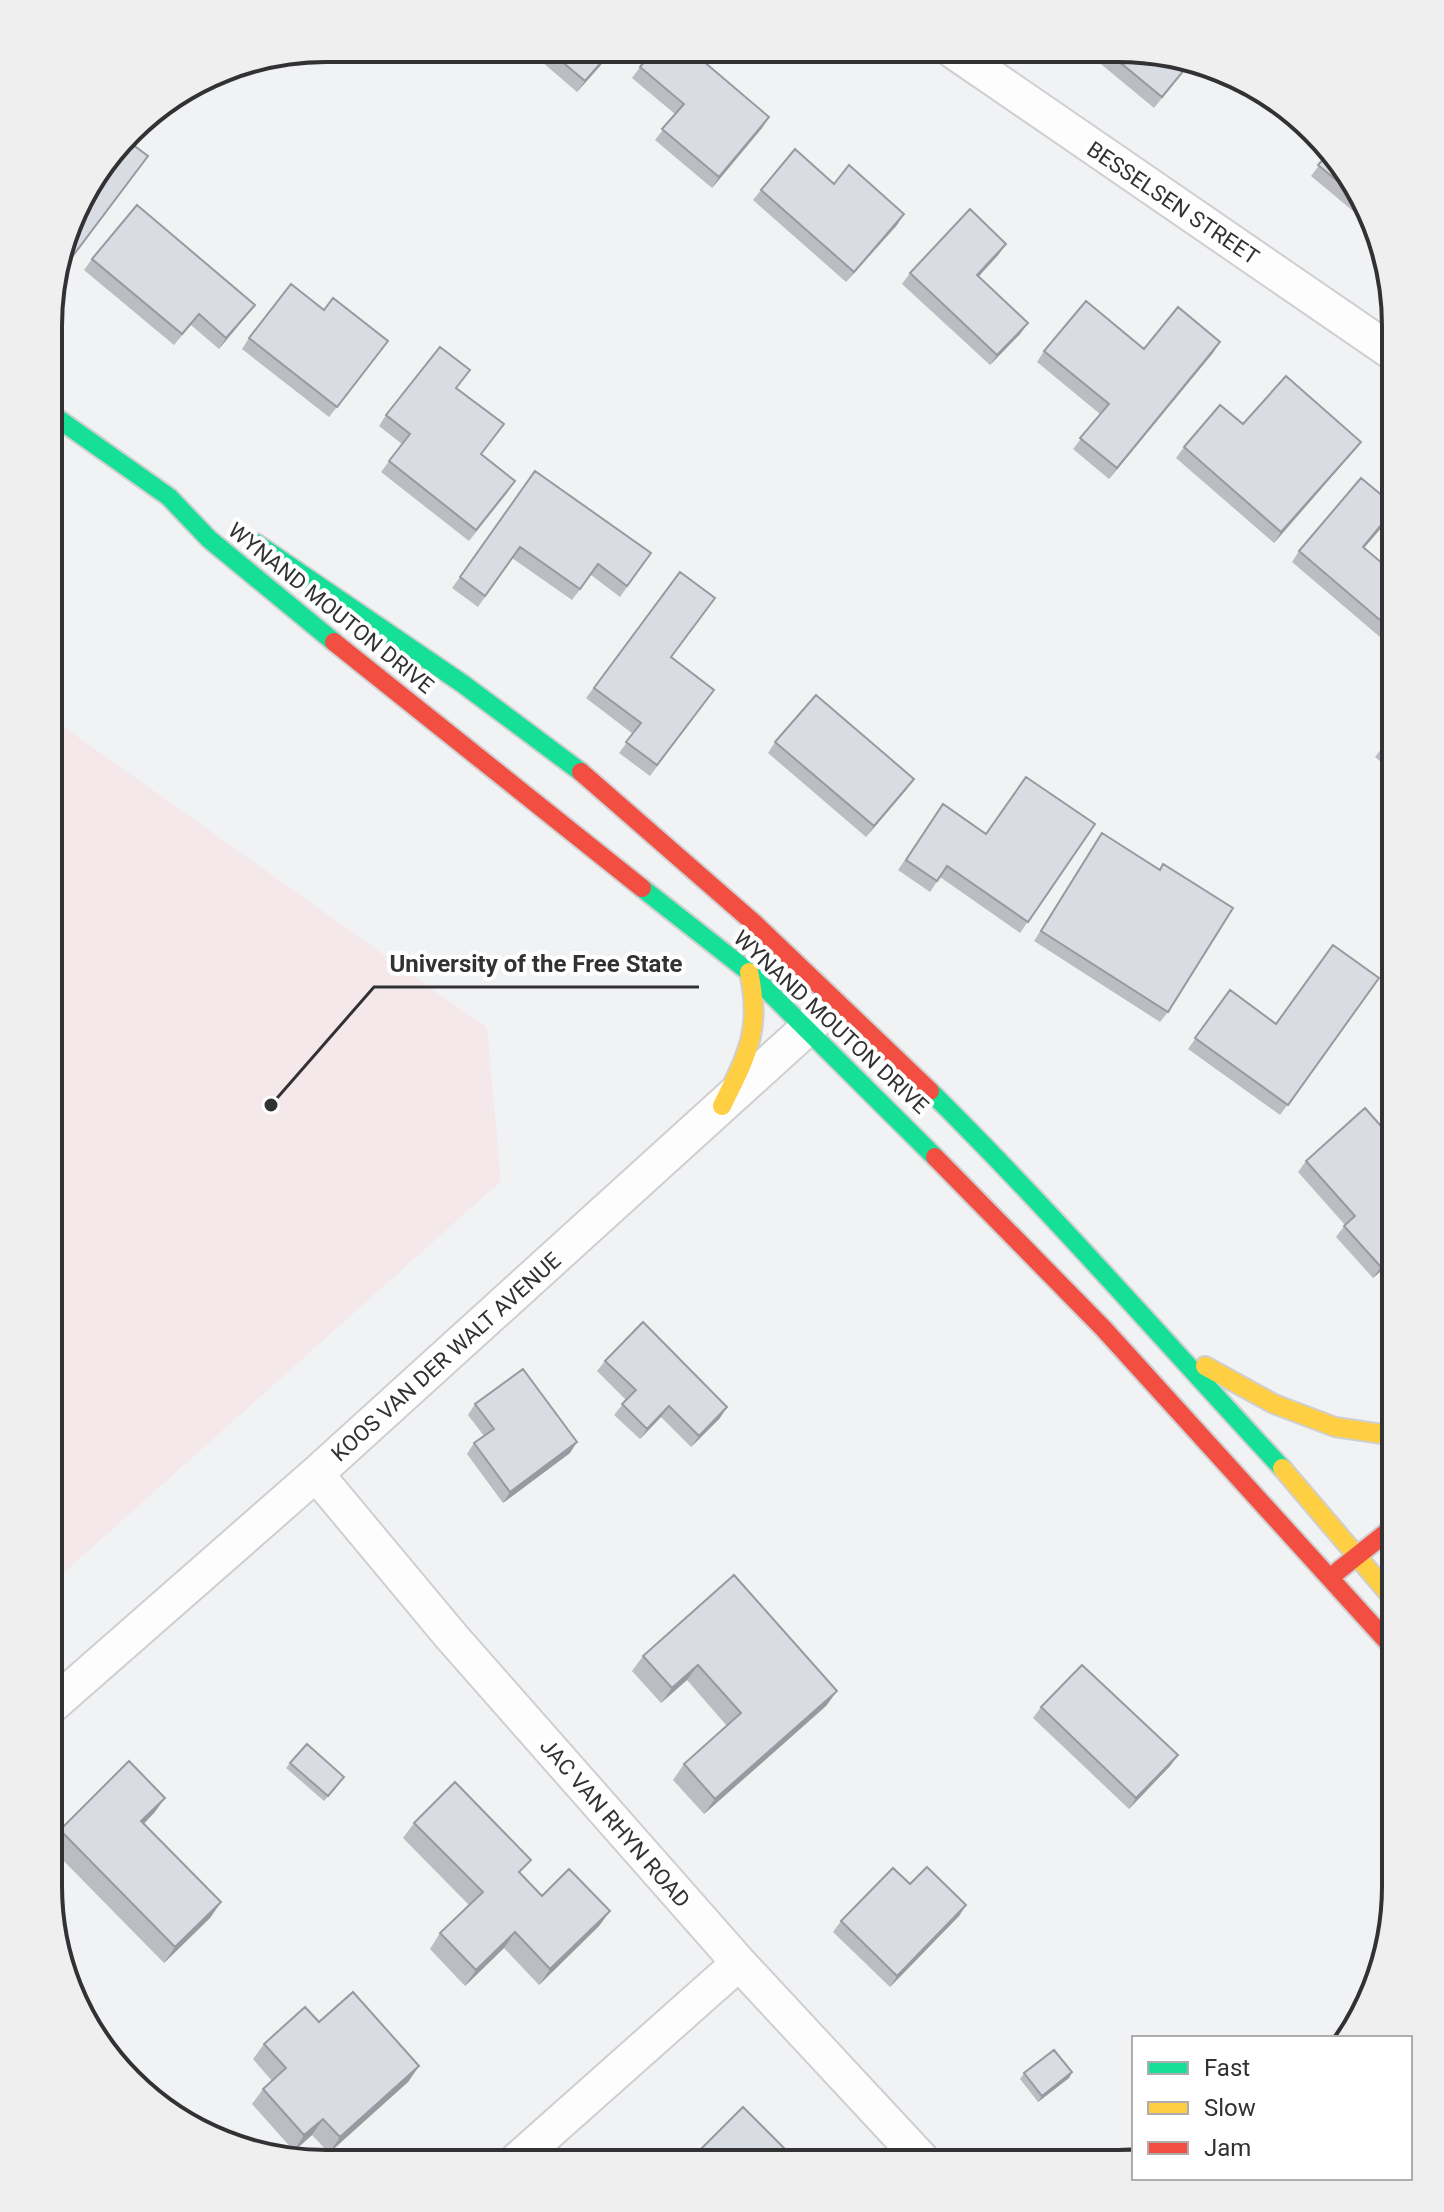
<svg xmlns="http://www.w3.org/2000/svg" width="1444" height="2212" font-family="Roboto,sans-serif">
<rect width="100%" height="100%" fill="#f0f2f4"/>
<path fill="#f5e8eb" d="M50,717L487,1028L501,1181L48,1587Z"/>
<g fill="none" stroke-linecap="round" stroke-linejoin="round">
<g stroke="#cfcfd1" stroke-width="38">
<path id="street" d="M952,50L1396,355
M316,1474L451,1636L739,1963L925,2163
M48,1709L316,1474L825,1012
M515,2162L739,1963"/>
</g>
<g stroke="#cfcfd1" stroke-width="22">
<path id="fast" d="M50,413L169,497L209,539L334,642
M256,543L463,684L581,772
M642,888L749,972L935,1157
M930,1091C1052,1212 1165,1342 1282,1468"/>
</g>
<g stroke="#cfcfd1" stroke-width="22">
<path id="slow" d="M722,1106C747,1055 762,1030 749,972
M1205,1366L1274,1404L1335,1427L1396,1436
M1282,1468L1395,1601"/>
</g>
<g stroke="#cfcfd1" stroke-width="22">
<path id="jam" d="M334,642L642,888
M581,772L754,923L930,1091
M935,1157L1103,1328L1395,1650
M1338,1571L1396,1525"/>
</g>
<use href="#street" stroke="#fdfdfd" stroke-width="34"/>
<use href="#fast" stroke="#16e098" stroke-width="18"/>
<use href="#slow" stroke="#ffcf43" stroke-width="18"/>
<use href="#jam" stroke="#f24e42" stroke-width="18"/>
</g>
<path fill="#bbbdc3" d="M527,49H615L577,92Z
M1084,50H1155L1189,65L1154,108Z
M640,67L769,117L762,128L712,188L655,140L675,114L632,78Z
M1326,156L1375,219L1377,231L1311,176Z
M140,167L52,283L85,187Z
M834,184L897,225L846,282L753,200L761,190Z
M999,254L978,277L1028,323L1020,334L990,365L902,284L910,273Z
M92,259L247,315L219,349L191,325L174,345L84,270Z
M249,338L380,352L329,417L242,349Z
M1220,342L1109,479L1073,449L1100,414L1037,362L1044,351L1144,349Z
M456,388L504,424L481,454L508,492L469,541L381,472L402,444L379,426L386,415Z
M1243,424L1353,452L1274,543L1176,458L1184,447Z
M535,471L651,553L620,597L591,575L572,600L512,558L478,607L452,588Z
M1389,519L1364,548L1396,632L1387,643L1292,562L1299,551Z
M680,572L671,658L714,690L650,776L619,753L633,734L586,698Z
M1396,730V774L1375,757Z
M775,742L914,779L866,837L768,753Z
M943,804L986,834L1095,824L1020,933L940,877L930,892L898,870Z
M1102,833L1168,1012L1160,1022L1034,941Z
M1379,978L1280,1115L1188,1049L1230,990L1276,1024Z
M1306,1161L1396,1258L1373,1278L1336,1237L1345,1225L1298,1172Z
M605,1361L720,1418L691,1447L661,1417L640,1439L614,1415L626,1400L597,1371Z
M475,1404L570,1453L503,1503L467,1454L474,1443L484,1436L468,1415Z
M643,1656L837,1691L826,1706L704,1814L673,1780L684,1764L727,1726L687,1680L661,1703L632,1671Z
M1041,1707L1178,1755L1170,1766L1129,1809L1033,1718Z
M290,1763L340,1783L324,1801L286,1768Z
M165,1798L154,1813L144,1824L221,1902L210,1918L164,1963L49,1846L60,1830Z
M414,1823L521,1874L542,1896L610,1911L599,1926L539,1985L504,1948L465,1986L430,1949L440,1933L469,1905L403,1838Z
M910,1884L966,1905L959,1916L890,1987L833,1932L841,1921Z
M319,2022L419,2066L408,2082L329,2153L312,2135L294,2151L252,2104L263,2089L272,2081L253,2059L264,2044Z
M1072,2072L1069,2078L1038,2102L1020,2079L1024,2073Z"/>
<path fill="#989a9f" d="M613,49H615L577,92L585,81Z
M769,117L762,128L712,188L719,177Z
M904,214L897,225L846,282L854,272Z
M1006,244L999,254L970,286L977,275Z
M255,305L247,315L219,349L226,338Z
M1028,323L1020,334L990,365L997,355Z
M1220,342L1213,353L1109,479L1117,468Z
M1361,442L1353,452L1274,543L1281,532Z
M1396,508L1389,519L1355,558L1363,547Z
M914,779L906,790L866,837L874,826Z
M1396,1254V1258L1373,1278L1381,1267Z
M669,1406L661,1417L640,1439L647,1429Z
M727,1407L720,1418L691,1447L699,1436Z
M577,1442L570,1453L503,1503L510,1492Z
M698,1665L687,1680L661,1703L672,1688Z
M837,1691L826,1706L704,1814L715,1799Z
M1178,1755L1170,1766L1129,1809L1136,1798Z
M165,1798L154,1813L130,1837L141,1821Z
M221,1902L210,1918L164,1963L175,1947Z
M966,1905L959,1916L890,1987L897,1976Z
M610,1911L599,1926L539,1985L550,1969Z
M515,1932L504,1948L465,1986L476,1970Z
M419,2066L408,2082L329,2153L340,2137Z
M1072,2072L1069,2078L1038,2102L1042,2096Z
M323,2119L312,2135L294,2151L304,2135Z"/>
<path fill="#d9dce3" stroke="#989a9f" stroke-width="2" d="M547,49H613L585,81Z
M655,49H689L769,117L719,177L662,129L684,104L640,67Z
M1105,50H1155L1189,64L1162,97Z
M125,139L148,156L60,273L57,270L85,187Z
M795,149L834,184L849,165L904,214L854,272L761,190Z
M1326,156L1359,199L1318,165Z
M137,205L255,305L226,338L199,314L182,334L92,259Z
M970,209L1006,244L977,275L1028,323L997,355L910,273Z
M291,284L324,310L333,298L388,341L337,407L249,338Z
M1086,301L1144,349L1178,307L1220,342L1117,468L1080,438L1109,404L1044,351Z
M440,347L470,370L456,388L504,424L481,454L515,481L476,530L389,461L410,434L386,415Z
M1286,376L1361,442L1281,532L1184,447L1220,405L1243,424Z
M535,471L651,553L627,586L598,564L580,589L520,547L485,596L460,577Z
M1361,478L1396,507L1363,547L1396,575V630L1394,632L1299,551Z
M680,572L715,598L671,657L714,690L657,765L626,742L641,723L594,688Z
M816,695L914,779L874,826L775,742Z
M1396,730V757L1383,747Z
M1026,777L1095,824L1028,922L947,866L937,881L906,860L943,804L986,834Z
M1102,833L1160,870L1163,864L1233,908L1168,1012L1041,931Z
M1333,945L1379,978L1288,1105L1195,1038L1230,990L1276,1024Z
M1365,1108L1396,1143V1254L1381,1267L1344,1226L1355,1216L1306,1161Z
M643,1322L727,1407L699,1436L669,1406L647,1429L622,1404L636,1390L605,1361Z
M523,1369L577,1442L510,1492L474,1443L494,1429L475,1404Z
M734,1575L837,1691L715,1799L684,1764L741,1713L698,1665L672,1688L643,1656Z
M1082,1665L1178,1755L1136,1798L1041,1707Z
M307,1744L344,1777L328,1796L290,1763Z
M129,1761L165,1798L141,1821L221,1902L175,1947L60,1830Z
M455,1782L531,1860L519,1872L542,1896L569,1869L610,1911L550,1969L515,1932L476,1970L440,1933L483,1892L414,1823Z
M927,1867L966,1905L897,1976L841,1921L893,1868L910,1884Z
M353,1992L419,2066L340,2137L323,2119L304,2135L263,2089L286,2068L264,2044L305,2007L319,2022Z
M1054,2050L1072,2072L1042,2096L1024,2073Z
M743,2107L799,2163H687Z"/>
<g text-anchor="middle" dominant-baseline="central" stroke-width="8" stroke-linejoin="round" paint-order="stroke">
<g font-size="22" fill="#323234" stroke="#fff">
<text transform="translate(1173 203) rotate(34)">BESSELSEN STREET</text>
<text transform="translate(331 608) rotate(39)">WYNAND MOUTON DRIVE</text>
<text transform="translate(831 1022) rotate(43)">WYNAND MOUTON DRIVE</text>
<text transform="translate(446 1357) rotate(-42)">KOOS VAN DER WALT AVENUE</text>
<text transform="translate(615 1823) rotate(49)">JAC VAN RHYN ROAD</text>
</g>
</g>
<path d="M0 0H1444V2212H0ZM326 62H1118A264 264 0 0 1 1382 326V1886A264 264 0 0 1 1118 2150H326A264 264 0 0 1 62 1886V326A264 264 0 0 1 326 62Z" fill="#efefef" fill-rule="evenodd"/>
<path fill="none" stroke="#323234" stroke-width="4" d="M326 62H1118A264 264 0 0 1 1382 326V1886A264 264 0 0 1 1118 2150H326A264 264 0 0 1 62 1886V326A264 264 0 0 1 326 62Z"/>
<path fill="none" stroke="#323234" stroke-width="3" d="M271 1105L374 987H699"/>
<circle fill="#323234" stroke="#fff" stroke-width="3" cx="271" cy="1105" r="8"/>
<g font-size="24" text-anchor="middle" font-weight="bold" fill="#323234" stroke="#fff" stroke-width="8" stroke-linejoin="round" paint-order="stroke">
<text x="536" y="972">University of the Free State</text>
</g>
<rect x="1132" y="2036" width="280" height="144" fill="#ffffff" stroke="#adadae" stroke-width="2"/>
<rect x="1148" y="2062" width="40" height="12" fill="#16e098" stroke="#adadae" stroke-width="2"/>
<text x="1204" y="2076" font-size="24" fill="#323234">Fast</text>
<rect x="1148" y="2102" width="40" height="12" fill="#ffcf43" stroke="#adadae" stroke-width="2"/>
<text x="1204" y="2116" font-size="24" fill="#323234">Slow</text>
<rect x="1148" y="2142" width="40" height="12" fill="#f24e42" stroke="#adadae" stroke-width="2"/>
<text x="1204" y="2156" font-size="24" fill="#323234">Jam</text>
</svg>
